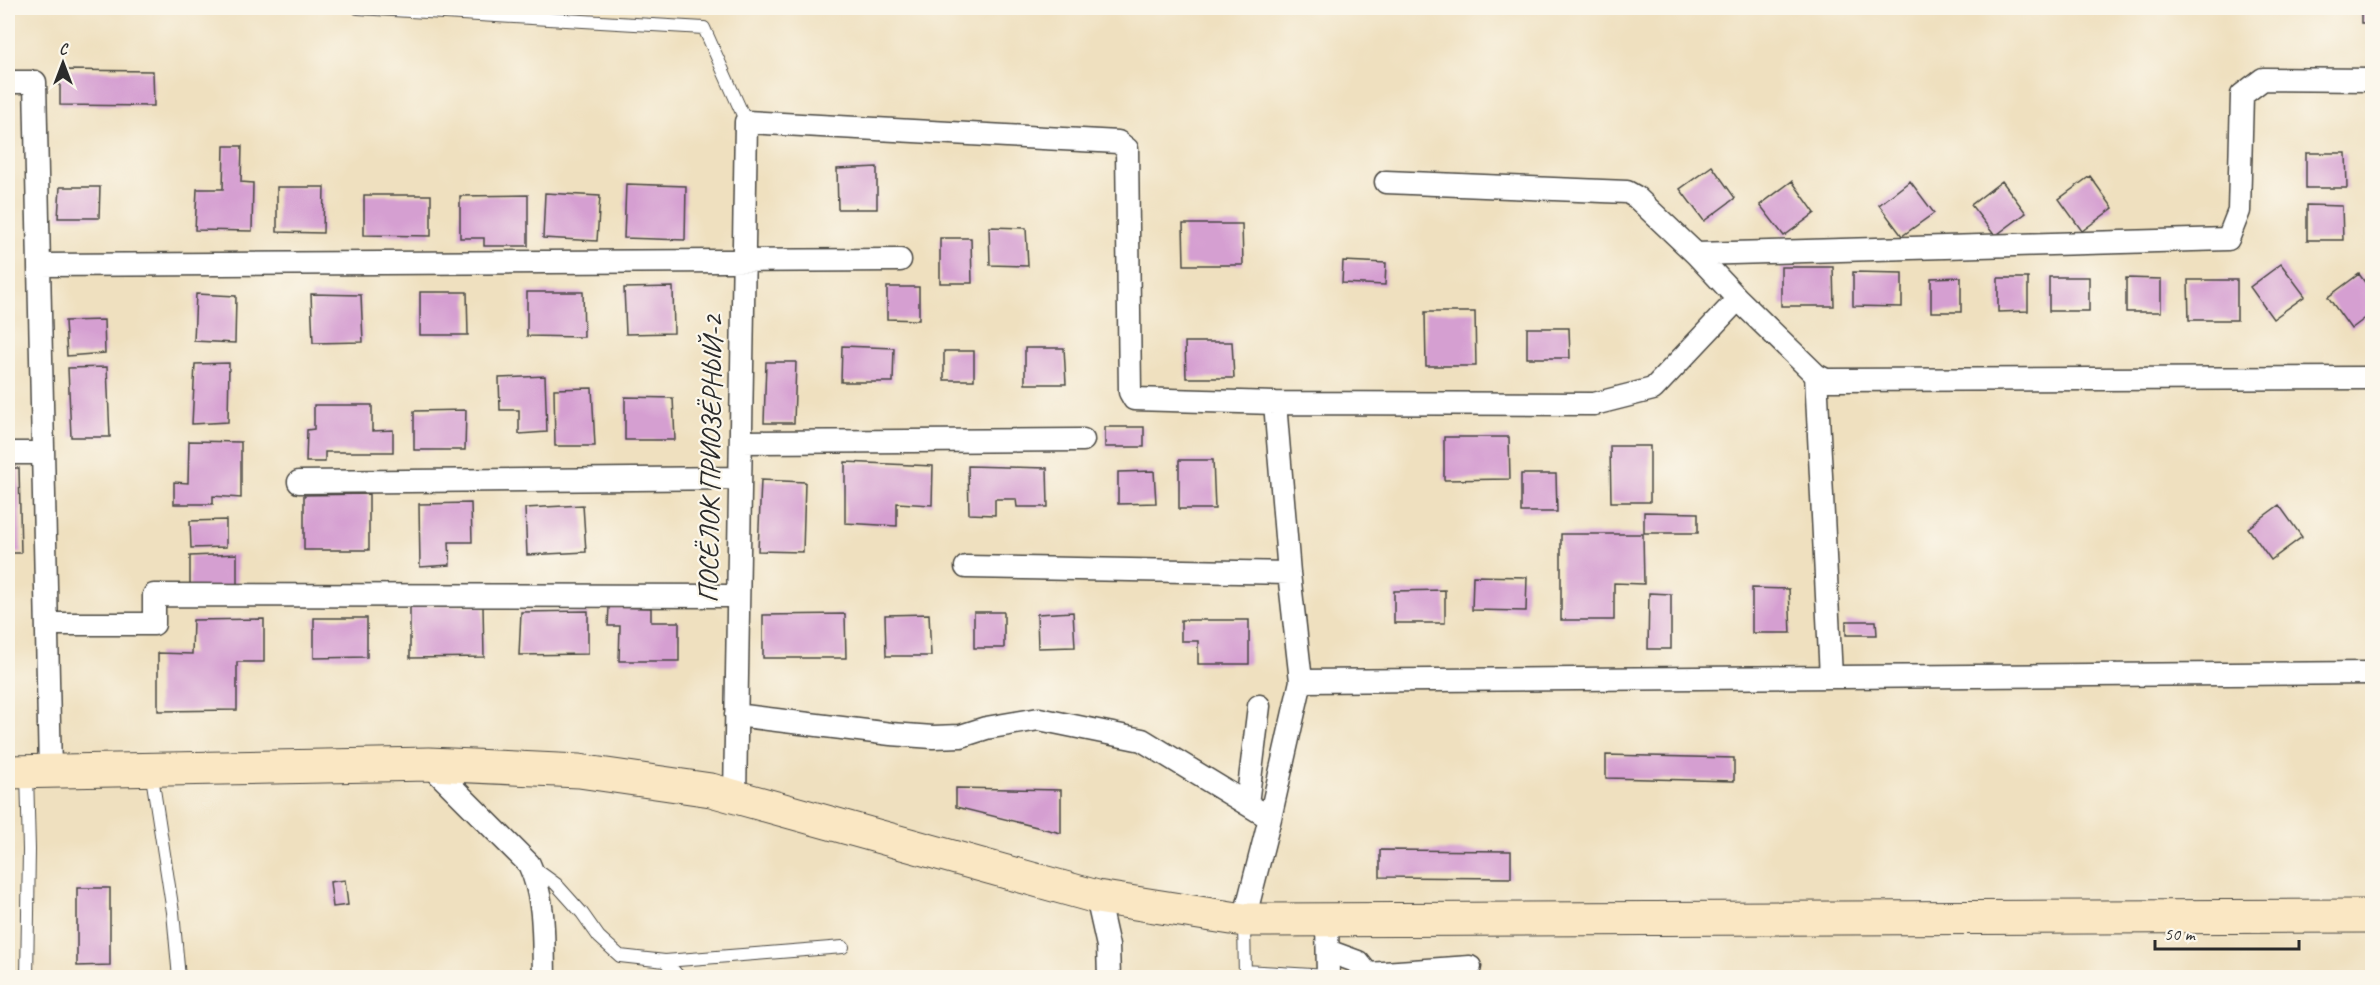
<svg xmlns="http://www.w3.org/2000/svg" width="2380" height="985" font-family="Caveat,sans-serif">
<rect width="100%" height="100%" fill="#fbf7ec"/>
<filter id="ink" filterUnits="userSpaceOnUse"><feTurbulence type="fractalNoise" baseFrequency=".0167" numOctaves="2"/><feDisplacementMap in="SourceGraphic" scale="12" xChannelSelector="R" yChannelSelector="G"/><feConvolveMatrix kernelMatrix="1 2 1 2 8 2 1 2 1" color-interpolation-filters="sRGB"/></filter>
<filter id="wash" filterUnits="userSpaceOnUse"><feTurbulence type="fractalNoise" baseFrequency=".008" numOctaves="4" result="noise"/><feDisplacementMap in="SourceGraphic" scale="24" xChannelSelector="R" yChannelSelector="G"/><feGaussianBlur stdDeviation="1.35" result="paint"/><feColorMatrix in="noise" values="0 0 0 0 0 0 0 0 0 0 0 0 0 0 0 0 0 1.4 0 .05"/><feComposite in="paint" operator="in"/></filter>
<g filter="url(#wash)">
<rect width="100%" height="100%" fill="#efe0bf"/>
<g id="blocks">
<path fill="#d59fd1" d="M2361,8H2372V23H2361Z
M60,70L153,71L154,106L60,105Z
M224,146H242L241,182L253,183L252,231L195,230L197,189H223Z
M2306,153H2346L2347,188H2306Z
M1712,166L1735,198L1704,221L1680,189Z
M877,167V209H838L837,169Z
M2090,176L2113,208L2082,231L2059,199Z
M1792,181L1815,213L1784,236L1760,205Z
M1910,181L1934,213L1902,236L1879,205Z
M2002,181L2026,213L1995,236L1971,205Z
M626,184L686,186L685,240L624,238Z
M60,187H100L99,218H58Z
M277,187H324L323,233L277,232Z
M545,193L600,196L597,241L543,238Z
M364,195H431V236L364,235Z
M528,195V246H484V238H460V196Z
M2307,205L2342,206L2343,240H2307Z
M1183,224H1242L1243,265H1184Z
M989,227L1026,228L1028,266L990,265Z
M940,238H971L972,283H940Z
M1343,261L1386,263L1385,285L1342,283Z
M2281,264L2305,296L2273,319L2250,287Z
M1781,267H1833L1834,306H1781Z
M1853,272L1902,273V307L1853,306Z
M2359,274L2372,292V313L2351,329L2328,297Z
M1961,277V312H1931V278Z
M2049,277H2089V311H2049Z
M1998,278H2028V311L1998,312Z
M2126,278L2161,279V312H2126Z
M2188,280H2237V320H2189Z
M673,287L674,333L626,334L624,288Z
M887,287H919V320L887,319Z
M420,292H467L468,335H420Z
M527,292H583L584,337L527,336Z
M196,294L236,296L235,343L194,341Z
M311,294L361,295L363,342L313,343Z
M1425,312H1475L1476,366H1426Z
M104,320L105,353L67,356L65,321Z
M1527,328H1569L1570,358H1527Z
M1185,342H1232L1234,378H1186Z
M842,346L894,348L893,382H841Z
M1025,348H1064L1066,384H1025Z
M944,351H974V380H944Z
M766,362H796L794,423H764Z
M229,363L228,422L192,424L195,364Z
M107,367L110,437H71L68,368Z
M545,376L547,432L519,434V410H500L499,378Z
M592,388L595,446H555L554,389Z
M625,397L673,398L675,440H625Z
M314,405H372V431L393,430V452H325V462H306L307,430L314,429Z
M466,410L465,450H414V411Z
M1105,427H1144V447H1105Z
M1444,437H1509L1510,479L1444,480Z
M189,441L241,442V498L213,496V504H174V482L188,483Z
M1610,446H1650V502H1611Z
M1179,460H1213L1215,509H1179Z
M845,462L933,466L932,505L897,503V526L845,523Z
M968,466L1047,468L1048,507H1017L1016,499H995V515L969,514Z
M8,468H19L21,553H8Z
M1154,471L1156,503L1118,504V472Z
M1521,474H1556L1557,512H1521Z
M761,480L805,482L803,552L758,551Z
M369,494V550H304V495Z
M471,503L472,542H449L450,565L420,567L419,504Z
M583,505L586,552L527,555L525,508Z
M2279,505L2302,537L2271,560L2248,528Z
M1644,512L1698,513V533H1644Z
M226,520V547L191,548L190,521Z
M1561,534H1643L1644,584L1614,583V620H1561Z
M237,554V589H190V556Z
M1473,576L1527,577L1526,611L1472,610Z
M1752,588L1789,589L1791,633H1752Z
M1445,590V623H1394V591Z
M1649,593L1671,594V649H1648Z
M410,605L483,606L484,657L410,658Z
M609,607L651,608V622H679V661H619L620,626H608Z
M588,611V654L519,655L521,612Z
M974,612H1004V648H974Z
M1073,612L1075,647L1038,648L1037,614Z
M845,614L846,658H763V615Z
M929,614L931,656H886L885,615Z
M314,618H367V657L314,658Z
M264,619V662H237V710L158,711V653L192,654L193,620Z
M1181,620H1249V664H1198V641H1181Z
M1846,621H1876L1877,635H1846Z
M1606,755L1734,758V781L1606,778Z
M956,788L1061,790V833L956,807Z
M1380,850L1511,851V878L1380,877Z
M345,880L348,905L333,907L330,882Z
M77,888H110V965L77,966Z"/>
</g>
</g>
<g filter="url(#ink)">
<use href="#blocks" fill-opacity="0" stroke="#484641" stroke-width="1.5"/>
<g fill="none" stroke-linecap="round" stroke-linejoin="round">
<g stroke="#484641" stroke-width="14">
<path id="lane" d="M358,8L704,28L746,122
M151,770L173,912L179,978
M27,773L29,850L27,978
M534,868L556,884L582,913L599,937L620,956L665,961L843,947
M1244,922L1245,978
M665,961L680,978
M1245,971L1328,976"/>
</g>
<g stroke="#484641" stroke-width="25">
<path id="street" d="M8,82H35L50,771
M1696,254L2228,239L2239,211L2242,95L2263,79L2372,80
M39,265L900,260
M1738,299L1816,375L1831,677
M1816,375L1826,380L2372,378
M741,442L1083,440
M8,453H43
M299,482L740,478
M966,567L1289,573
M47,624H154V595L738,596
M1301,681L2372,673
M736,715L891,734L933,737L961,736L986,728L1039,719L1142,740L1270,818
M429,764L529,864C546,900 543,939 544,978
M735,797L746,122L1118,142L1127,149L1130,392L1134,399L1275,403
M1247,804L1259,706
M1097,897L1108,946L1109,978
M1244,920L1270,818L1301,681L1289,573L1275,403L1594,404L1653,389L1738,299L1696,254L1636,197L1627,192L1386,182
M1327,920L1328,978
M1328,951L1358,962L1371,978
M1369,974L1470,967"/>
</g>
<g stroke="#484641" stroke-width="35">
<path id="secondary" d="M8,772L429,764L579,771L711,790L1097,897L1244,920L2372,916"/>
</g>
<use href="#lane" stroke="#fff" stroke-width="12"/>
<use href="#street" stroke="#fff" stroke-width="22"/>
<use href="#secondary" stroke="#fae7c3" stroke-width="33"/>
</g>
</g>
<g text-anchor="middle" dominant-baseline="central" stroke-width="4.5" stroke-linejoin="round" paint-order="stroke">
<g font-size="28" fill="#2b2b2b" stroke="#fbf7ec">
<text transform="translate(710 459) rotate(-89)">ПОСЁЛОК ПРИОЗЁРНЫЙ-2</text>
</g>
</g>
<rect width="2380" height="985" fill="none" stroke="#fbf7ec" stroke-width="30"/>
<g transform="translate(63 63)" stroke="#fbf7ec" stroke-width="4.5" paint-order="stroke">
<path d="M0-4.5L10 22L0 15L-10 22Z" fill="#2b2b2b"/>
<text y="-9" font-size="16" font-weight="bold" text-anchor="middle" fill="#2b2b2b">С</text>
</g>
<path d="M2155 940v9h144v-9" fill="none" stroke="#2b2b2b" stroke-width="3"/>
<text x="2164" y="940" font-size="18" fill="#2b2b2b" stroke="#fbf7ec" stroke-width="4.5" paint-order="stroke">50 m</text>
</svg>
